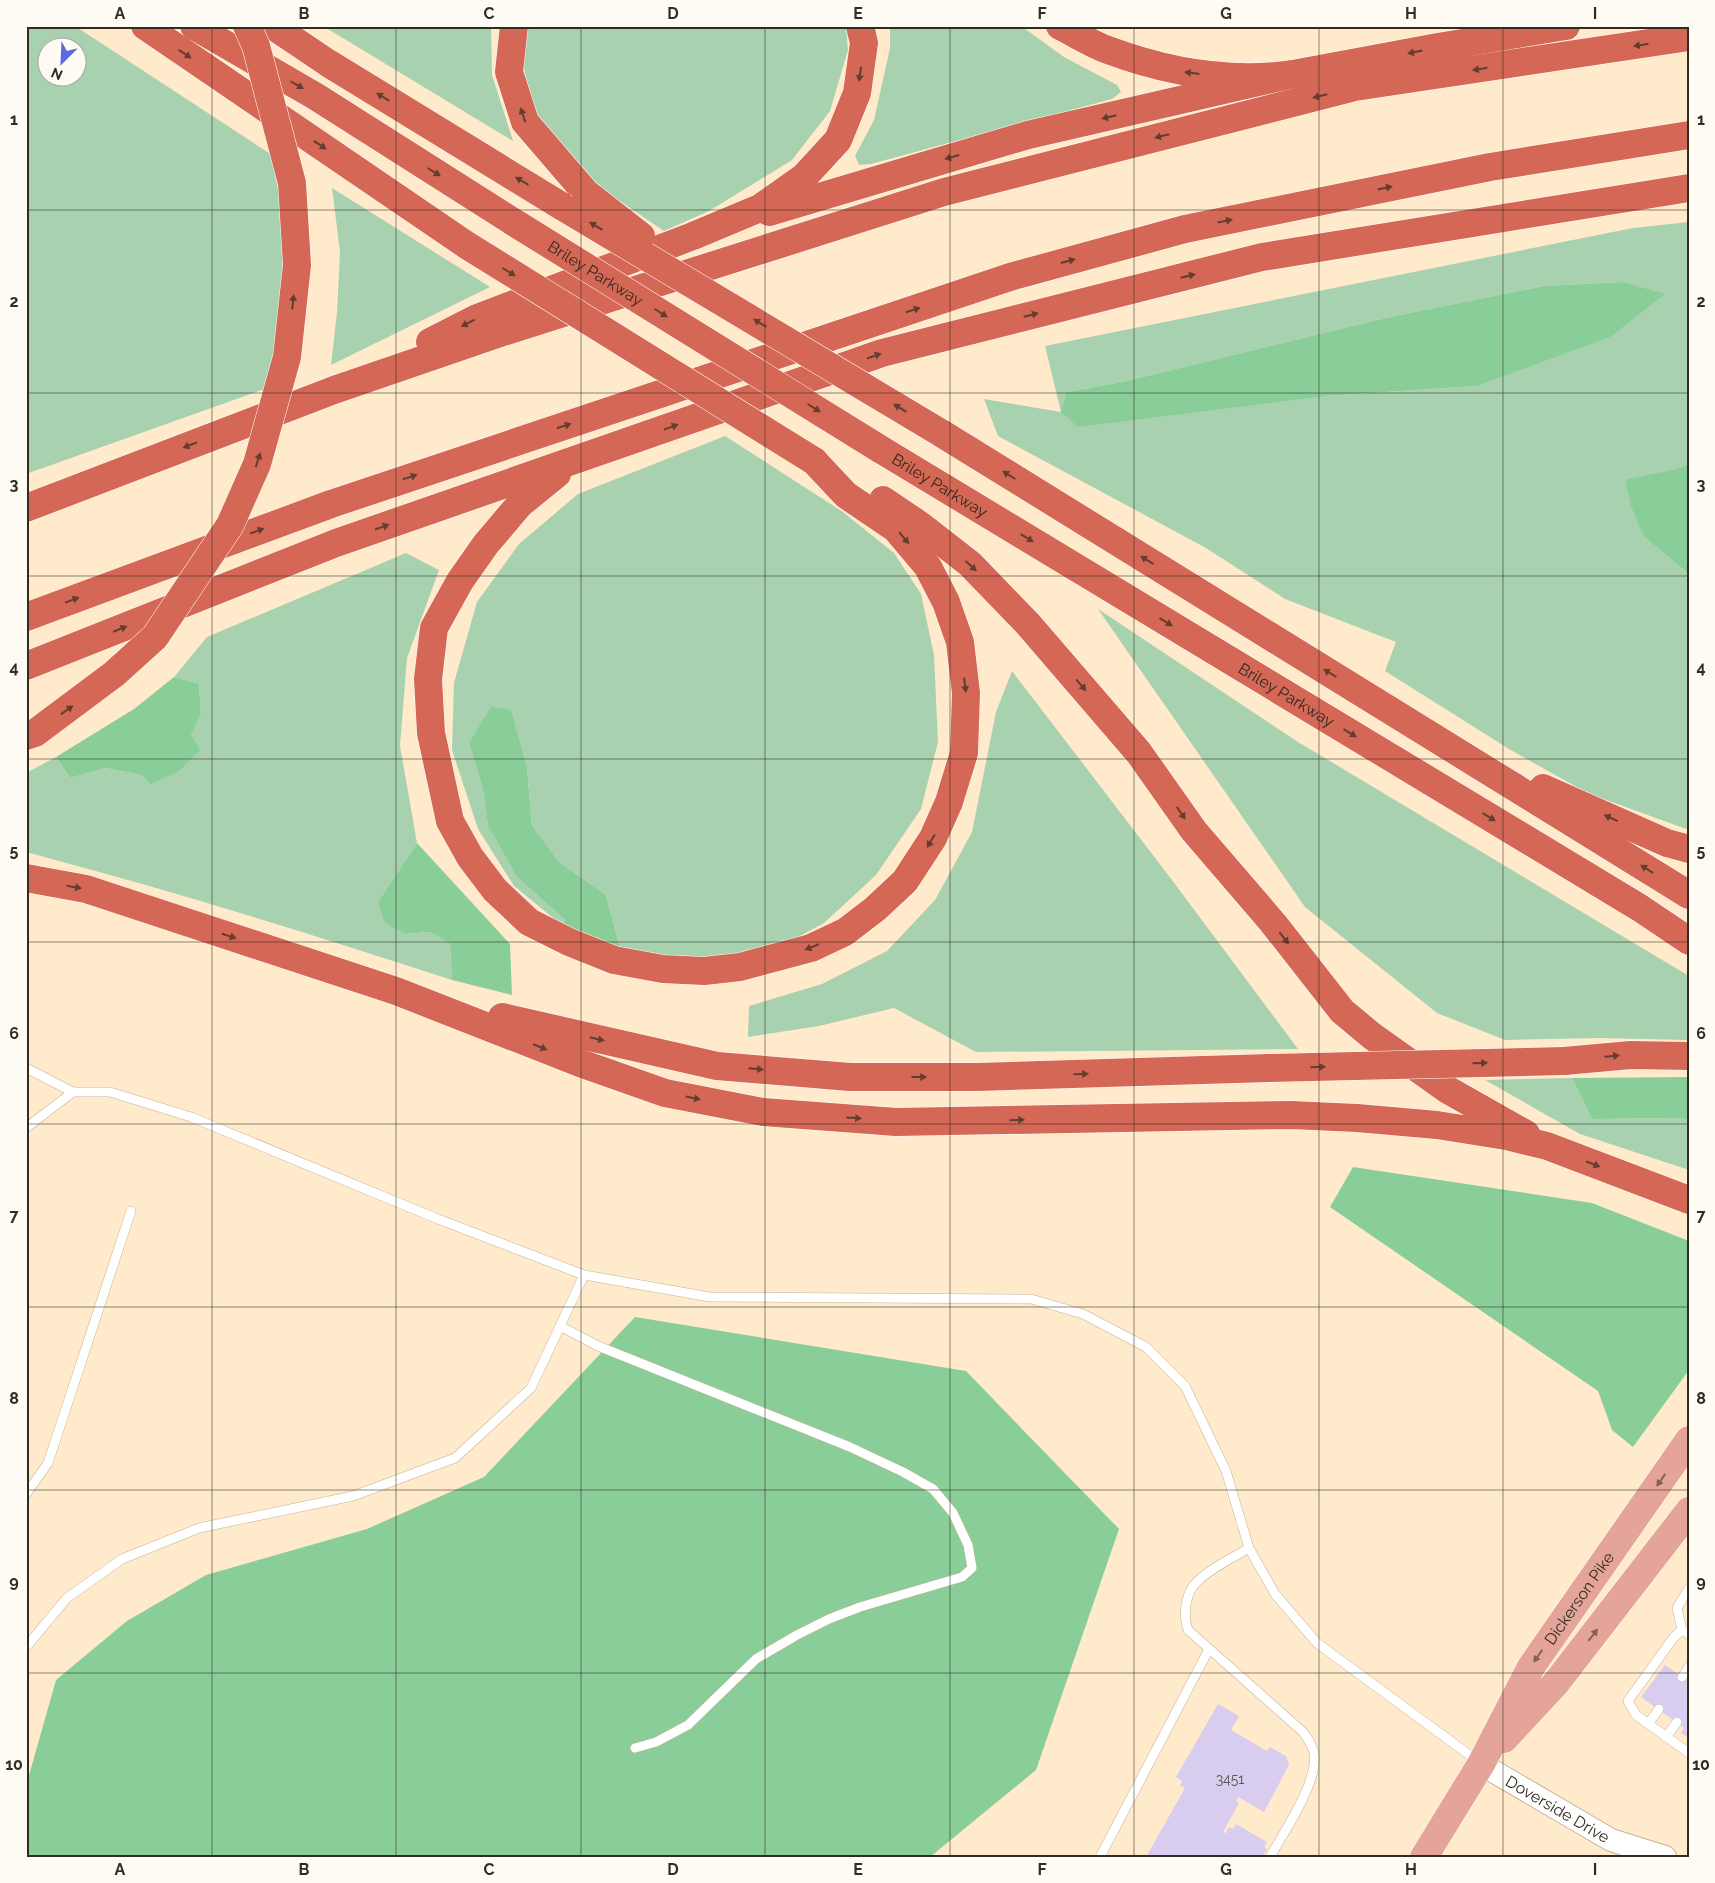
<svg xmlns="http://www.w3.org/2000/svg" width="1715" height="1883" font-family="Raleway,sans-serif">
<rect width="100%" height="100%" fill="#ffeacc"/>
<path fill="#a8d1b0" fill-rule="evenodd" d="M26,26H75L272,155L287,241L270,387L26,474ZM48,48H78V78H48Z
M323,26H491L492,75L513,141Z
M525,26H846L848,50L830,111L792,160L709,211L664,231L602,189L549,137L530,101L523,62Z
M890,26H1021L1064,57L1117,85L1121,92L1112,99L871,164L859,165L855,156L874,120L890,48Z
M332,188L490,287L331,365L337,312L340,252Z
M1689,222V464L1675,469L1625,481L1644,537L1689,574V830L1587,793L1509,749L1385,671L1396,642L1285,599L1206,548L998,436L984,399L1061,412L1045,346L1633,228ZM1623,282L1476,386L1325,396L1067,392L1122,382L1385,318L1544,286Z
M725,436L843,512L894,553L921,594L934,655L938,742L921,809L876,875L824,923L772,951L684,960L620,948L606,895L559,862L532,825L527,768L469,743L483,790L488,826L516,876L565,920L563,926L514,886L478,829L452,750L454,683L477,602L519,544L578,494Z
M406,553L439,570L407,658L400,746L417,843L378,902L405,934L430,932L450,944L452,980C311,934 170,890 26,852V773L56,757L70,778L106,768L142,775L191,735L201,714L199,684L174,677L207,637Z
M1098,609L1298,742L1689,976V1040L1599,1038L1505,1040L1437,1013L1305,907Z
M1012,671L1172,880L1298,1049L976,1052L894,1008L819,1026L748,1037L749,1006L822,984L887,951L935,900L972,832L996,712Z
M1572,1078L1592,1119L1681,1118L1689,1120V1170L1580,1134L1485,1080Z"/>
<path fill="#89ce98" d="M1623,282L1665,294L1610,337L1476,386L1325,396L1078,427L1061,412L1067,392L1122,382L1385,318L1544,286Z
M1689,464V574L1644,537L1631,506L1625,480L1675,469Z
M174,677L199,684L201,714L191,735L200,750L179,771L151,784L142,775L106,768L70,778L56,757L134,709Z
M491,707L511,710L527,768L532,825L559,862L606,895L620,948L563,926L565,920L516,876L488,826L483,790L469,743Z
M417,843L510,944L512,995L452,980L450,944L430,932L405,934L385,923L378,902Z
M1689,1077V1120L1681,1118L1592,1119L1572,1078Z
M1353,1167L1592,1203L1689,1241V1370L1633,1447L1612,1430L1598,1391L1330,1207Z
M635,1317L966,1371L1119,1529L1036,1770L930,1857H26V1786L56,1680L127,1621L206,1575L367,1529L484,1477Z"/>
<path fill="#d8cdee" d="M1665,1665L1689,1682V1738L1681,1733L1684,1728L1641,1697Z
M1218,1704L1239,1716L1231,1730L1267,1751L1270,1747L1286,1756L1289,1765L1264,1812L1238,1797L1236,1801L1239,1803L1223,1832L1226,1833L1229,1827L1233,1829L1236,1824L1267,1842L1264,1847L1267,1849L1262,1857H1146L1185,1788L1180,1785L1182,1781L1176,1777Z"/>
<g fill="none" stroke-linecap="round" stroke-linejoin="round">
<g stroke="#c5b295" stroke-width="10">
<path id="service" d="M26,1068L73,1092H110L191,1117L438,1219L584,1275L710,1297L1031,1299L1083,1314L1146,1347L1185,1386L1226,1471L1249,1548L1275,1594L1317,1643L1479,1762
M26,1128L73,1092
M560,1326L598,1346L850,1447L903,1472L933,1489L953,1513L968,1545L972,1568L962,1577L860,1607L829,1619L797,1635L756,1659L688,1725L656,1742L635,1748
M26,1494L48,1463L131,1211
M1249,1548C1234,1557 1205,1571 1194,1585C1185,1597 1183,1616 1188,1630L1303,1732C1308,1739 1312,1744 1314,1753C1319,1781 1284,1832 1270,1857
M1689,1588L1677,1608L1682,1630L1689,1634
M1682,1630L1674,1637L1628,1701L1636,1715L1689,1753
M26,1647L67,1598L122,1559L199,1528L353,1496L455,1458L531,1388L584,1275
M1682,1677L1689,1667
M1648,1724L1659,1709
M1666,1737L1677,1722
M1100,1857L1209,1649"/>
</g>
<g stroke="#c5b295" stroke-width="24">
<g id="tertiary">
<path id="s1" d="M1481,1764L1611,1840L1665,1857"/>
</g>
</g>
<g stroke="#fff" stroke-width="29">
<g id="primary">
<path d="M1504,1739L1556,1683L1689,1511"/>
<path id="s2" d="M1424,1857L1481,1764L1531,1667L1689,1440"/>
</g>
</g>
<g stroke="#fff" stroke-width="29">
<g id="motorway">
<path d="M145,26L468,246"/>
<path d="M194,26L315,96L515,223"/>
<path d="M273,26L328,63L563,207"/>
<path d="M514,26L509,72L525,122L586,193"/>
<path d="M1060,26C1076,34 1091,44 1108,50C1167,72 1230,83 1293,74L1438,47L1566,26"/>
<path d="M769,212L1028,135L1293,74"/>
<path d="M430,342L477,318L693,236L760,208L804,177L838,140L857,93L864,43L860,26"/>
<path d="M941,433L1689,895"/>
<path id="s3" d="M880,449L1640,908L1689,941"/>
<path d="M557,474L520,504L486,544L460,581L434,628L428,679L431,733L450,821L470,857L495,890L529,922L569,942L614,960L663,969L704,971L740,967L811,948L845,932L875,909L905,881L933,838L949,802L964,753L966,693L960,642L946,602L928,567L896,529L846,495L814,461"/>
<path d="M883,500L920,525L970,564L1028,624L1139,753L1194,831L1273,923L1342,1011L1372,1036L1448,1090L1526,1134"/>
<path d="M26,508L334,390L500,333L944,192L1355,87L1689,37"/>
<path d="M26,617L331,504L1010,277L1185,229L1490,167L1689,135"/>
<path d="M26,666L336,543L882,353L1262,257L1689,188"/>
<path d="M1543,788L1667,843L1689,849"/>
<path d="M26,878L86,889L396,991L580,1063L665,1093L763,1112L896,1122L1291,1115L1357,1118L1437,1125L1506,1136L1547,1146L1689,1200"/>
<path d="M502,1017L717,1066L850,1077H978L1269,1068"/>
<path d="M1564,1061L1631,1055L1689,1056"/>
</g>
</g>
<use href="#service" stroke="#fff" stroke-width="9"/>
<use href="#tertiary" stroke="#fff" stroke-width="22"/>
<use href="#primary" stroke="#e5a499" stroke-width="28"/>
<use href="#motorway" stroke="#d46755" stroke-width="28"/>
<g stroke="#fff" stroke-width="29" stroke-linecap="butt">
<g id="motorway-bridge">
<path d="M586,193L641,236"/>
<path d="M563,207L941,433"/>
<path id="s4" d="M515,223L880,449"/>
<path d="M468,246L814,461"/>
<path d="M26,736L35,733L114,674L155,637L230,525L257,464L287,357L297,265L292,183L256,46L247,26"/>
<path d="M1269,1068L1564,1061"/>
</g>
</g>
<use href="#motorway-bridge" stroke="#d46755" stroke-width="28"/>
</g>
<defs><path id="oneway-solid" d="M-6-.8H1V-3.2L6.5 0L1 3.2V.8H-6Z" transform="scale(1.25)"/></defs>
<g fill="#633d2f">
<use href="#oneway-solid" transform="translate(1641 45) rotate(171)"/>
<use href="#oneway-solid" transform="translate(1415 52) rotate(169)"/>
<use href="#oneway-solid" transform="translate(185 54) rotate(34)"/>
<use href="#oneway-solid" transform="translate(1480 69) rotate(171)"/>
<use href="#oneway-solid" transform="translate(1192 73) rotate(-173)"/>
<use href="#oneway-solid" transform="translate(860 74) rotate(98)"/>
<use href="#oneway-solid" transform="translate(297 85) rotate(30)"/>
<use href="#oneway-solid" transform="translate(1320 96) rotate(166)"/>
<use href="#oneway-solid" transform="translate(383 97) rotate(-149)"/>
<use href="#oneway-solid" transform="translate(523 115) rotate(-109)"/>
<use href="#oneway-solid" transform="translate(1109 117) rotate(167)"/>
<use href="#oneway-solid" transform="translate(1162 136) rotate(166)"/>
<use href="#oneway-solid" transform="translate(320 145) rotate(34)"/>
<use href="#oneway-solid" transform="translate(952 157) rotate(164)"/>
<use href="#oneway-solid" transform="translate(434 172) rotate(32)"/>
<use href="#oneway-solid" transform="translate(522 181) rotate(-149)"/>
<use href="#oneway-solid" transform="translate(1385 188) rotate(-12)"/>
<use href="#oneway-solid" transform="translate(1225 221) rotate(-12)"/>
<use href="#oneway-solid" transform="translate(596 226) rotate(-149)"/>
<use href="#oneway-solid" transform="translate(1068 261) rotate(-15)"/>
<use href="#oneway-solid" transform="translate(509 272) rotate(32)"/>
<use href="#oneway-solid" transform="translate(1188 276) rotate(-14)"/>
<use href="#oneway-solid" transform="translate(293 302) rotate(-84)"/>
<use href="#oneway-solid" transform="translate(913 310) rotate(-18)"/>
<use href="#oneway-solid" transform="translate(661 313) rotate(32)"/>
<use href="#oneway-solid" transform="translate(1031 315) rotate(-14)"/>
<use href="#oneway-solid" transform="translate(468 323) rotate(153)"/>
<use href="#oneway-solid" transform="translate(760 323) rotate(-149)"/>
<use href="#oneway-solid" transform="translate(874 356) rotate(-19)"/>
<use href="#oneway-solid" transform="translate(814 408) rotate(32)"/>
<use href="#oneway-solid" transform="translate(900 408) rotate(-149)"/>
<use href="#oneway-solid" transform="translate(564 426) rotate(-18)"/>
<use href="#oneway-solid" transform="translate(671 427) rotate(-19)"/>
<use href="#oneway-solid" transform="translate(190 445) rotate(159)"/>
<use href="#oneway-solid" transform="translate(258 460) rotate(-72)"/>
<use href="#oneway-solid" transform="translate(1009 475) rotate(-148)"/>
<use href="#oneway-solid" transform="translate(410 477) rotate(-18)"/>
<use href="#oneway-solid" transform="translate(382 527) rotate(-19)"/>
<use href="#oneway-solid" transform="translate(257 531) rotate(-20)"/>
<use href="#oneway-solid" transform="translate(904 538) rotate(50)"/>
<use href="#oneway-solid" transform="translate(1027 538) rotate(31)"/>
<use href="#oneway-solid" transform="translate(1147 560) rotate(-148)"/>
<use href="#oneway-solid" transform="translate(971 566) rotate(43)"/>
<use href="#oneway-solid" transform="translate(72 600) rotate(-20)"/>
<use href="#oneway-solid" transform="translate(1166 622) rotate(31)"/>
<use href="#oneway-solid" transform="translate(120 629) rotate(-22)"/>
<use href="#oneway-solid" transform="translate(1330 673) rotate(-148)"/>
<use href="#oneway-solid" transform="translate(965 685) rotate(83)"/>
<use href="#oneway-solid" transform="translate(1081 685) rotate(49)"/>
<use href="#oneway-solid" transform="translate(67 710) rotate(-36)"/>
<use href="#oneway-solid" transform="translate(1350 733) rotate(31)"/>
<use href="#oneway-solid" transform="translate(1181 813) rotate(55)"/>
<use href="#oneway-solid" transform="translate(1489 817) rotate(31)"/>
<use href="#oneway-solid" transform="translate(1611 818) rotate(-156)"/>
<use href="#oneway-solid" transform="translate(931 841) rotate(121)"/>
<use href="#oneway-solid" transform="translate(1647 869) rotate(-148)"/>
<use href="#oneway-solid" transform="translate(74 887) rotate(10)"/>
<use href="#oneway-solid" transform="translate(229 936) rotate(18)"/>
<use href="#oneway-solid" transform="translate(1284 938) rotate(52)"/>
<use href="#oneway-solid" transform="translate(812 947) rotate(158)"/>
<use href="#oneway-solid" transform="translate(597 1039) rotate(13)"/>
<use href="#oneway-solid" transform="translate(540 1047) rotate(22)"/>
<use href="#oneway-solid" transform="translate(1612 1056) rotate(-5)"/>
<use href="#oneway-solid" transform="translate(1480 1063) rotate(-1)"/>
<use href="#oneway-solid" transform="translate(1318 1067) rotate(-1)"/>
<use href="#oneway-solid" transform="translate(756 1069) rotate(5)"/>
<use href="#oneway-solid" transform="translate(1081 1074) rotate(-2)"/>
<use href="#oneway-solid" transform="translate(919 1077)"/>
<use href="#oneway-solid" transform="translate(693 1098) rotate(11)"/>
<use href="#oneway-solid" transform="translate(854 1118) rotate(4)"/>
<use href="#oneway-solid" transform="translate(1017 1120) rotate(-1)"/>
<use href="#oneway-solid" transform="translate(1593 1164) rotate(21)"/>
</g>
<g fill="#836156">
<use href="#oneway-solid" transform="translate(1661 1480) rotate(125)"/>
<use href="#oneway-solid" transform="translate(1593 1635) rotate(-52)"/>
<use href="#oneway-solid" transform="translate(1538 1656) rotate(125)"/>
</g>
<path fill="none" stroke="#322b1f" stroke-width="1" stroke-opacity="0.55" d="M212,26V1857M396,26V1857M581,26V1857M765,26V1857M950,26V1857M1134,26V1857M1319,26V1857M1503,26V1857M26,210H1689M26,393H1689M26,576H1689M26,759H1689M26,942H1689M26,1124H1689M26,1307H1689M26,1490H1689M26,1673H1689"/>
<g text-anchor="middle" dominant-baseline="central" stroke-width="4.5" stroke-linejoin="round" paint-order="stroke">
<g font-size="14" fill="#5c5453">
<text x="1230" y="1779">3451</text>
</g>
<g font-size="16" fill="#322b1f" stroke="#fefaf4">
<text stroke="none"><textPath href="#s4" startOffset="95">Briley Parkway</textPath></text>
<text stroke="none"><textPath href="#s3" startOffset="70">Briley Parkway</textPath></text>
<text stroke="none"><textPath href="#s3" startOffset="475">Briley Parkway</textPath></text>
<text stroke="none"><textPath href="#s2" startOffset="302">Dickerson Pike</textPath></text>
<text stroke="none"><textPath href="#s1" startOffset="89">Doverside Drive</textPath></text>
</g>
</g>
<rect width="1715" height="1883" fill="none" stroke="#fefaf4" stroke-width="55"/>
<g transform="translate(62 62) rotate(204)"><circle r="24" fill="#fefaf4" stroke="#aca79f"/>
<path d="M0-4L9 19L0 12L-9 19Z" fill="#5c69e0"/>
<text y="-8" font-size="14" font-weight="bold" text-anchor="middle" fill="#322b1f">N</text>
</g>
<rect x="28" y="28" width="1660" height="1828" fill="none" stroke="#322b1f" stroke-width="2"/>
<g font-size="16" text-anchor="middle" font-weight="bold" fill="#322b1f">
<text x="120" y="19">A</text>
<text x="304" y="19">B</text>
<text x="489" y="19">C</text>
<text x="673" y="19">D</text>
<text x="858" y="19">E</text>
<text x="1042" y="19">F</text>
<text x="1226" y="19">G</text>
<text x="1411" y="19">H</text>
<text x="1595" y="19">I</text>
<text x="14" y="125">1</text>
<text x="1701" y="125">1</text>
<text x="14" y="307">2</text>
<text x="1701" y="307">2</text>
<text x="14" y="490">3</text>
<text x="1701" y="490">3</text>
<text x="14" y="673">4</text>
<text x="1701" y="673">4</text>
<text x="14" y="856">5</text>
<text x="1701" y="856">5</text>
<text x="14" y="1039">6</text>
<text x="1701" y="1039">6</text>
<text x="14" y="1221">7</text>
<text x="1701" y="1221">7</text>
<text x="14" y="1404">8</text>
<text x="1701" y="1404">8</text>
<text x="14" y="1587">9</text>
<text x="1701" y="1587">9</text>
<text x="14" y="1770">10</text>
<text x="1701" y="1770">10</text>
<text x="120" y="1875">A</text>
<text x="304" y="1875">B</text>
<text x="489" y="1875">C</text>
<text x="673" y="1875">D</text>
<text x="858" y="1875">E</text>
<text x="1042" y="1875">F</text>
<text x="1226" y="1875">G</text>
<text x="1411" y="1875">H</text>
<text x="1595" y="1875">I</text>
</g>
</svg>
